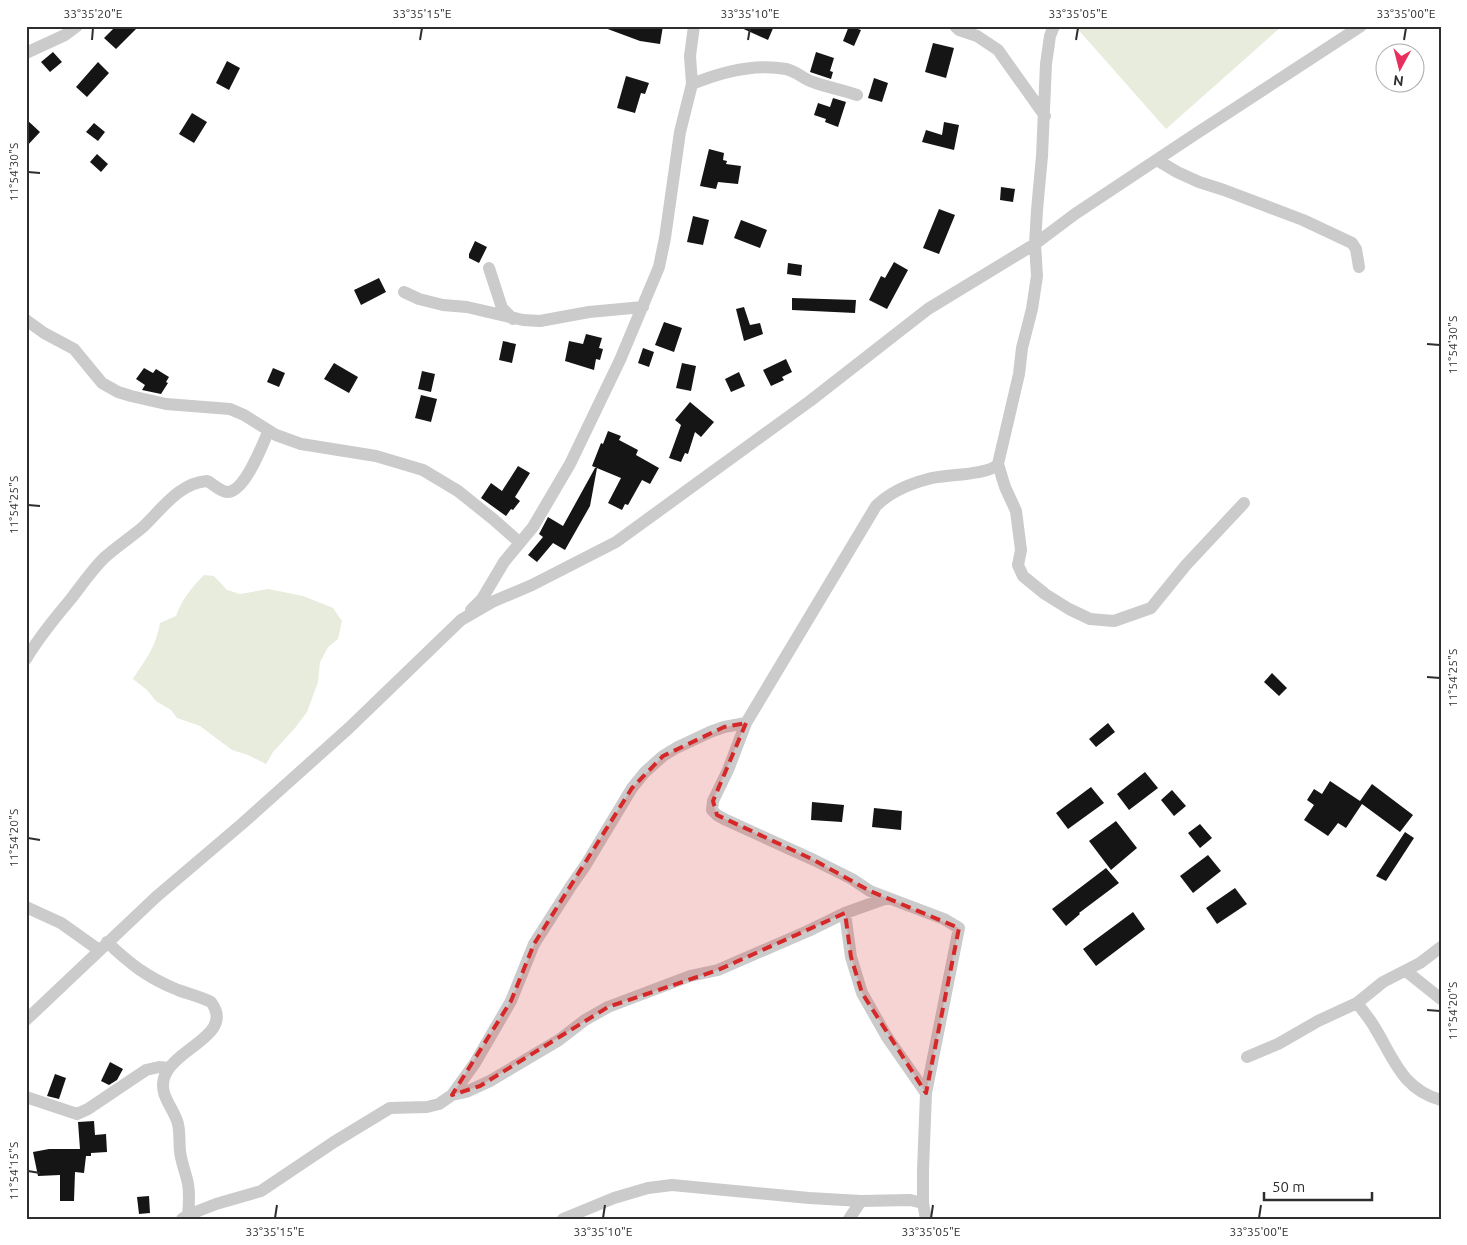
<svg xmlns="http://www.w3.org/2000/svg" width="1467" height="1245" font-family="Ubuntu,sans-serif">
<rect width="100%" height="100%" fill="#fff"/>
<path fill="#e7ecdc" d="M1075,26H1282L1166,129Z
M204,575L214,576L227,590L240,594L268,589L303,596L333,608L342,621L338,639L328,647L320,662L318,682L307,712L295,728L273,752L266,764L248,755L232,750L200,726L177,718L171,710L156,701L147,690L133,679C147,657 155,649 160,623L176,616C182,599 192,587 204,575Z"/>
<path fill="#151515" d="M116,26H139L116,49L104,38Z
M605,26H663L660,44L640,41L605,28Z
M737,26H774L768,40Z
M849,26L861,30L854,46L843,41Z
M933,43L954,48L946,78L925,72Z
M53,52L62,62L50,72L41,62Z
M816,52L834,58L830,71L833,72L831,79L810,72Z
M227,61L240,68L229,90L216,83Z
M98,62L109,73L87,97L76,87Z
M626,76L649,83L645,94L641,93L635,113L617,108Z
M874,78L888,83L882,102L868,98Z
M833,98L846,102L838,127L825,122L826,119L814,115L818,103L830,107Z
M192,113L207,122L194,143L179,134Z
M26,119L40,132L26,147Z
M944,122L959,125L954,150L922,142L926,130L942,135Z
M94,123L105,132L98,141L86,132Z
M709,149L724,153L723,160L727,161L726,164L741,166L738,184L718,182L716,189L700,186Z
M97,154L108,164L101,172L90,162Z
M1001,187L1015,189L1013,202L1000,200Z
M939,209L955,215L939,254L923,248Z
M693,216L709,220L703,245L687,242Z
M741,220L767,230L760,248L734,238Z
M475,241L487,247L479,263L469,258V254Z
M894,262L908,270L887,309L869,300L881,276L885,278Z
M788,263L802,265L801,276L787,274Z
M379,278L386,292L361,305L354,290Z
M792,298L856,300L855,313L792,310Z
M744,307L750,325L760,323L763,334L744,341L736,309Z
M664,322L682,328L674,352L655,345Z
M586,334L602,338L599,348L603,349L600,360L596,359L594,370L565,361L569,341L583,344Z
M503,341L516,344L512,363L499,360Z
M643,348L654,352L649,367L638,363Z
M786,359L792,372L782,377L784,380L771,386L763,370Z
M334,363L358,377L349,393L324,379Z
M682,363L696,366L691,391L676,388Z
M144,368L153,373L156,369L169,377L166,382L168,383L161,394L142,390L145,385L136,379Z
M273,368L285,373L279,387L267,382Z
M422,371L435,374L431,392L418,389Z
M739,372L745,386L731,392L725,379Z
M421,395L437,399L431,422L415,418Z
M690,402L714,422L701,437L695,432L688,454L685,453L681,462L669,458L681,425L675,420Z
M608,431L621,436L619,440L638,450L636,455L659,468L650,484L642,480L628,505L625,504L622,510L608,503L621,478L592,466L601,443L603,444Z
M518,466L530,473L515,497L520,501L513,510L511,509L506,516L481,498L491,483L502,491Z
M595,468H597L590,506L565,550L553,543L537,562L528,555L543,537L539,534L548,517L563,526Z
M1272,673L1287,688L1279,696L1264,682Z
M1108,723L1115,732L1096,747L1089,739Z
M1145,772L1158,788L1129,810L1117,794Z
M1330,781L1360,801L1372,784L1413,815L1400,832L1362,804L1346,828L1338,823L1328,836L1304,820L1314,805L1307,800L1314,789L1322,794Z
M1091,787L1104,803L1068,829L1056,813Z
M1172,790L1186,806L1174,816L1161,800Z
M812,802L844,805L842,822L811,820Z
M874,808L902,811L901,830L872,827Z
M1116,821L1137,848L1111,870L1089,841Z
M1200,824L1212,838L1200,848L1188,833Z
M1405,832L1414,838L1386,881L1376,876Z
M1208,855L1221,871L1193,893L1180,876Z
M1106,868L1119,883L1079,913L1080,914L1066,926L1052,909Z
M1235,888L1247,904L1217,924L1206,908Z
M1133,912L1145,929L1096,966L1083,949Z
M110,1062L123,1069L117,1080L109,1085L101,1081Z
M55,1074L66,1078L59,1099L47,1096Z
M94,1121L95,1135L106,1134L107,1152L91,1153V1156H86L84,1173L75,1172L74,1201H60V1175L38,1176L33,1152L49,1149H80L78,1122Z
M149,1196L150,1213L139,1214L137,1197Z"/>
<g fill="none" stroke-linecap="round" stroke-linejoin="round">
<path stroke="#cbcbcb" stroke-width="12" d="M955,26L959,30L977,36L998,50L1045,116
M26,53L65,35L77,26
M692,84C721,72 754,63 786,69C796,71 803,79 813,82C827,87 842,90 857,95
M1157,160L1177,172L1199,182L1224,190L1303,220L1352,243L1356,249L1359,267
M489,268L502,308L513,319
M404,292L419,299L443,305L467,307L523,320L540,321L589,312L643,307
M26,320L44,333L74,349L102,383L118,392L131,396L166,404L230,409L244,415L276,435L301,444L376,456L423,470L458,491L493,519L519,542
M998,464L1005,487L1016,511L1021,550L1018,565L1023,576L1045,594L1069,609L1090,619L1114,621L1151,608L1186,565L1244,503
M471,610L482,599L504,562L533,527L570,464L620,360L659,267L665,238L680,132L692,84L690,56L694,26
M26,659C39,637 54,619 70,600C81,586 91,571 104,558C116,547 130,538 143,527C162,509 179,483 207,481C214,484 220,492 228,492C245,491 262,446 268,432
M26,907L61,923L99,950
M845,913L851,957L862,993L887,1037L926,1093
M107,942C130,964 148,978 178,990C189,994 201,997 211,1002C236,1035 173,1048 164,1078C159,1096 174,1108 178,1124C180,1133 179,1142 180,1151C181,1162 186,1173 188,1184C190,1195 189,1204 188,1215L182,1219
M1406,971L1441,999
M1357,1003C1363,1011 1370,1019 1375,1028C1394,1059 1402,1089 1441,1100
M26,1020L156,897L243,823L349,728L461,620L492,602L532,585L616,542L810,401L928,309L1035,244L1075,214L1194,135L1361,26
M1247,1057L1278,1044L1318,1021L1357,1003L1383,982L1420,963L1441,947
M452,1095L466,1092L490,1081L559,1040L585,1020L608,1007L690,976L718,970L808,931L845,913L887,898
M26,1097L77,1114L88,1109L146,1070L159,1067L169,1068
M188,1215L216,1204L261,1191L334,1142L390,1108L427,1107L439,1104L452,1095L475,1063L511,1001L534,944L571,886L585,866L632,788L645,772L663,756L676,748L710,732L724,727L746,723
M563,1219L614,1198L648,1188L672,1185L809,1198L861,1201L910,1200L923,1203
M849,1219L861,1201
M926,1219L923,1203V1170L926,1093L959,928L944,919L870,891L852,879L814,860L724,819L717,815L712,810L713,801L728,770L746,723L876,506C890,492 909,484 928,479C944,474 988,476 998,464L1019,374L1022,348L1032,309L1037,276L1035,244L1037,210L1042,156L1046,64L1050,36L1054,26"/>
</g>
<path fill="#d62828" fill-opacity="0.2" stroke="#d62828" stroke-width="4" stroke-dasharray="10 6" stroke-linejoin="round" d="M746,723L713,801L717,815L814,860L870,891L959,928L926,1093L862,993L851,957L845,913L718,970L608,1007L480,1086L452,1095L511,1001L534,944L632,788L663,756L724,727Z"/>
<path fill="none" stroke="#2e2e2e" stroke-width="2" d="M92,40L93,28M420,40L422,28M748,40L750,28M1076,40L1078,28M1404,40L1406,28M28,172L40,173M1427,344L1440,345M28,505L40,506M1427,677L1440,678M28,838L40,840M1427,1010L1440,1011M28,1171L40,1173M275,1218L277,1205M603,1218L605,1205M931,1218L933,1205M1259,1218L1261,1205"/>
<rect width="1467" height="1245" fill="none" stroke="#ffffff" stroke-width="55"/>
<g transform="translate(1400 68) rotate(187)"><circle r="24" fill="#ffffff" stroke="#ababab"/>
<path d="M0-4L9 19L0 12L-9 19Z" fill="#e72e5c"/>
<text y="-8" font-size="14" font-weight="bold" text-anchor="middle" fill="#2e2e2e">N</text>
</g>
<path d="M1264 1192v8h108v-8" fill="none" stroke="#2e2e2e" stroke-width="2.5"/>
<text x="1272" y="1192" font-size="15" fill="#2e2e2e" stroke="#ffffff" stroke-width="4" paint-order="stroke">50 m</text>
<rect x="28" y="28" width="1412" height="1190" fill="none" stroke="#2e2e2e" stroke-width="2"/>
<g font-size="12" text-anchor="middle" fill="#2e2e2e">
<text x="93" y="18">33°35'20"E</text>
<text x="422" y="18">33°35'15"E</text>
<text x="750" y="18">33°35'10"E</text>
<text x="1078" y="18">33°35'05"E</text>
<text x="1406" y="18">33°35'00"E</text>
<text transform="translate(14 172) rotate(-90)" y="4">11°54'30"S</text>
<text transform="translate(1453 345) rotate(-90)" y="4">11°54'30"S</text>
<text transform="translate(14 505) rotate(-90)" y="4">11°54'25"S</text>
<text transform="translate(1453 678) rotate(-90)" y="4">11°54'25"S</text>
<text transform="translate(14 838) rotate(-90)" y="4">11°54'20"S</text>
<text transform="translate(1453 1011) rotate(-90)" y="4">11°54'20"S</text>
<text transform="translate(14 1171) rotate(-90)" y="4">11°54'15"S</text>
<text x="275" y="1236">33°35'15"E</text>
<text x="603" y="1236">33°35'10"E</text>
<text x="931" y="1236">33°35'05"E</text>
<text x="1259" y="1236">33°35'00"E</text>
</g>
</svg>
